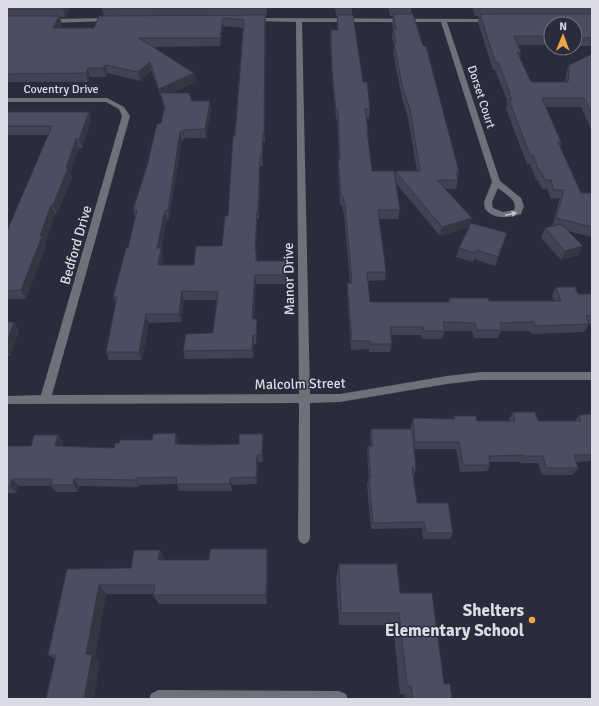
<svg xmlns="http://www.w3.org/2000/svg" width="599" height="706" font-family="Signika,sans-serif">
<rect width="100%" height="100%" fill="#2a2c3c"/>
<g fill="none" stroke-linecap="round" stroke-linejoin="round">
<path fill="#6f7079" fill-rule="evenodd" d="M110,18L113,20L112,21L48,23L45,21L48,19Z
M252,18L494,19V21L492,22H447L500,181L521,198L524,206L521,214C509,218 494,220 485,209L484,202L492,182L441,22H302L310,394H340L447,376L481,372H592V380H481L447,384L340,402L310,403V538L308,542L304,544L300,542L298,538L299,403L7,404V396L41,395L122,116L119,109L106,102H7V98H107L124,107L130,116L52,395L299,394L296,22L250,21L249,20ZM498,188C505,194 518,200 514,210L503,212L493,208L492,202Z
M158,690L339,691L346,694L348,699H149L151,694Z"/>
</g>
<path fill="#404353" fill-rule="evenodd" d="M70,7L65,17H60L62,24L60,28H94L104,16L102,9L267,7L266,17H265V142H263V166H260L259,219H257L256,250L257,261H286V284H256L254,319H257V327L256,344H254L253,358L185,359L183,351L213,333L217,300H184L181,322L149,323L142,360H109L106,352L116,304L113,297L128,248L135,217L133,210L161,123L164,108L161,97L151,70L140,81L107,73L106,77H90L88,82H7V16H8L7,12V8ZM223,26L243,28L228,216L222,246L194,265H162L163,256L161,248L167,219H169L182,141L184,140L185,138H206L211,109L192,101L171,93L196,82L194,73L152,47L220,46Z
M335,7H352V15L363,82L370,109L369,118H366L368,131V138L372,171L394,176L395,171H417L408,118L402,98L393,52L394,47L392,37L393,29L392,23L393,16H390L388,7H411V14L459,172L458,177V180L456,189H445L470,225L504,242L495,266L474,259L473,262L456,257L459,248L469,227L440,236L395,182L400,210L398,219H379L386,272L385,280L368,281L370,302H448L449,298L489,301H554L552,296L556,287L578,294H592V324H589L584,332L531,334L530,331H501L498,338H474L472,331H445L442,339H422L421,335H391L392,344L390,352H369V349L351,350L347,292V283H350L344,215L342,205H340L338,168V159H339L337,119H336L332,78L330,39L331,30H337V16H336Z
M472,7H592V46H575V24H551V45H518L521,52L520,58L531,82H565L566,74L569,65L592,54V131L581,107H545L561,142L560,146L581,193H592V237L568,231L578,255L561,260L541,238L545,228L552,226L560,198L551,199L547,189H542L538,180H536L530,164H527L506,109L508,104L507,102V100L495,70H493L478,22L479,16H475Z
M7,112H89L91,121L82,148H79L70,173L72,177L57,214H55L45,243L46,245L26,299H7V231L48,135H7Z
M7,322H14L19,331L10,356H7Z
M513,412L538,421H575L579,415L592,414V461L576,462L578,468L572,475H542L538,463H520V462H490V465L487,471L460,472L456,449H414L416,468L414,475H413L417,503L453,533L450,539H423L422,528L371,529L367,484L369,478L367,453L368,446H371L370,436L371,429H411V426L413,418L453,419L454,416L477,421H510L509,419Z
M58,435L63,442L62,446L114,448L179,441V444H239L263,441V462H258L257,484L232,485V491H179L177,484L139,485V487L79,486L78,492H56L51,486H18L16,493H7V446H31Z
M267,549L268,559L267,604H159L153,595V594H106L95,657L100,661L55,659L48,655L67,569L131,568L165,560H209Z
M339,564L400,593L444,684L452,699H405L404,694H400L393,625H339L336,578Z"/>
<path fill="#343743" d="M64,7H70L65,17L63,9Z
M265,15L266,24L265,142L264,133Z
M59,16L62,24L56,36L53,28Z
M223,18V26L220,46V38Z
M150,62L151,70L140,81L138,72Z
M105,65L107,73L106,77L103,68Z
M88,68L90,77L88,82L86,73Z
M194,73L196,82L162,97L160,93L161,97L159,89Z
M210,101L211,109L206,138L205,129Z
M89,112L91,121L82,148L79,139Z
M183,130L185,138L184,140L183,132Z
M180,132L182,141L169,219L168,210Z
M263,133V166L262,157Z
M76,139L79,148L70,173L72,177L57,214L53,205Z
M260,157V166L259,219L258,211Z
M51,205L55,214L45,243L46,245L26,299L21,290Z
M165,210L167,219L160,256L157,248Z
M257,211V219L255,258V250Z
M472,218L469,227L440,236L442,227Z
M583,246L578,255L561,260L565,251Z
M161,248L163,256L160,274L158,265Z
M255,275L256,284L253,327L252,319Z
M182,291L184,300L181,322L179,314Z
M146,314L149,323L142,360L139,352Z
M14,322L19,331L10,356L7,352V342Z
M253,335L254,344L253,358L252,350Z
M176,433L179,441L178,452L175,444Z
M263,434V462L262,455Z
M58,435L63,442L60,453L55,446Z
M257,455L258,462L257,484L256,477Z
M136,478L139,485V487L136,480Z
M230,478L232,485V491L230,484Z
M12,479L18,486L16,493L10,486Z
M74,479L79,486L78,492L73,485Z
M267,549L268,559L267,604L266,595Z
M160,550L165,560L164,570L158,560Z
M99,585L106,594L95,657L100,661L94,699H84L86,654Z"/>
<path fill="#4b4e60" stroke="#343743" d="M7,7H64L63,9H7Z
M103,7H266V8L102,9Z
M336,7H352V8H336Z
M391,7H411V8H391Z
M477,7H592L477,8Z
M393,14H413L423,46H426L459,172H456L458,180H437L472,218L442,227L395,171H420L410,109L403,90L394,43H396L393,29H396Z
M480,14H592V38H575V24H551V36H514L521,52H517L531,82H568L569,65L592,54V114L584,98H542L561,142H558L581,193H592V227L556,218L564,190H554L551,180H545L541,171H539L533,155H530L509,100H512L509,93H510L498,62H495Z
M265,15L264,133H263L262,157H260L258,211H257L255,250H256V261H286V275H255L252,319H257L256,335H253L252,350L183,351L186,334L213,333L218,292L182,291L179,314H146L139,352H106L117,297H113L126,248H128L137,210H133L147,166L157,124L161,123L165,106L160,93H189L192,101H210L205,129L183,130V132H180L168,210H165L157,248H161L158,265H194L196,246H222L225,216H228L233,136H235L244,20L223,18L220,38H139L194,73L159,89L150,62L138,72L105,65L103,68H88L86,73L7,74V16H59L53,28H94L99,16Z
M337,15H353L363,82H367L370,109H365L368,131H367L372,171H394L400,210H378L386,272H367L370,302H450L449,298H488L489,301H561L556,287H575L578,294H592V315L586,316L589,324L535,326L534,322L500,323L502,330H477L475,323L443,322L445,331H424L423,327H390L392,344H370V341H352L347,283H352L345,206L343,197L341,196L338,159H340L338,110H336L332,70L331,30H338Z
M7,112H89L79,139H76L66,168H68L53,205H51L40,236H42L21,290L7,291V231L52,126H7Z
M471,223L507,233L498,257L477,250L475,253L459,248Z
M561,224L583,246L565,251L545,228Z
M7,322H14L7,342Z
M513,412H535L538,421H581L579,415L592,414V455H574L578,468H546L543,456H524V455L489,456L490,465H463L459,442H415L413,418L454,419V416H476L477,421H515Z
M371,429H412L416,468H412L417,503H448L453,533H426L424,522L373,523L369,478H371L368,446H373Z
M176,433L175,444L202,445L239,444V434H263L262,455H257L256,477L230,478V484H176L177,477L136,478V480L74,479L73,485H51L52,479H12L10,486H7V446H31L34,435H58L55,446L114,448L115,443H119L120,440H152L153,434Z
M210,549H267L266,595H153L155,585H99L86,654L92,655L84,699H46L56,655H48L67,569L131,568L134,550H160L158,560H209Z
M339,564H397L400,593H432L444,684H450L452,699H413L411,686H407L399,613H341Z"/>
<defs><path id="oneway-solid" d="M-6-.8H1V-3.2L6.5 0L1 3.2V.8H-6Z"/></defs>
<use fill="#bfc0cb" href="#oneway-solid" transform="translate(511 214) rotate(-13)"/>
<circle fill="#f3a442" stroke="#2a2c3c" stroke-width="1.5" cx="532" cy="620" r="4"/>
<g text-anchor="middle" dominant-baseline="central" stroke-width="3" stroke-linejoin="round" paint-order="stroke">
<g font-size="12" fill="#dadbe6" stroke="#2a2c3c">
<text x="61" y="89">Coventry Drive</text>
<text transform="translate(481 97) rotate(72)">Dorset Court</text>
</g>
<g font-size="14" fill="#dadbe6" stroke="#2a2c3c">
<text transform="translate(76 245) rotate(-74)">Bedford Drive</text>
<text transform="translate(289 279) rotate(-91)">Manor Drive</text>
<text transform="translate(300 384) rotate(-1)">Malcolm Street</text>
</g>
<g font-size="17" font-weight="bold" fill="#dadbe6" stroke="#2a2c3c" text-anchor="end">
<text x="524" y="610">Shelters<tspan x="524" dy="20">Elementary School</tspan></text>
</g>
</g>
<rect width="599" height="706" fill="none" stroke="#dadbe6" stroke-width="16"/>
<g transform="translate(563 36) rotate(1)"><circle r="19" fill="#2a2c3c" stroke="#707280"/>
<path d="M0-3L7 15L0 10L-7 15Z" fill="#f3a442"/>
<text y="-6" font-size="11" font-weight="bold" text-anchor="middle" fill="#dadbe6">N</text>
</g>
</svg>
